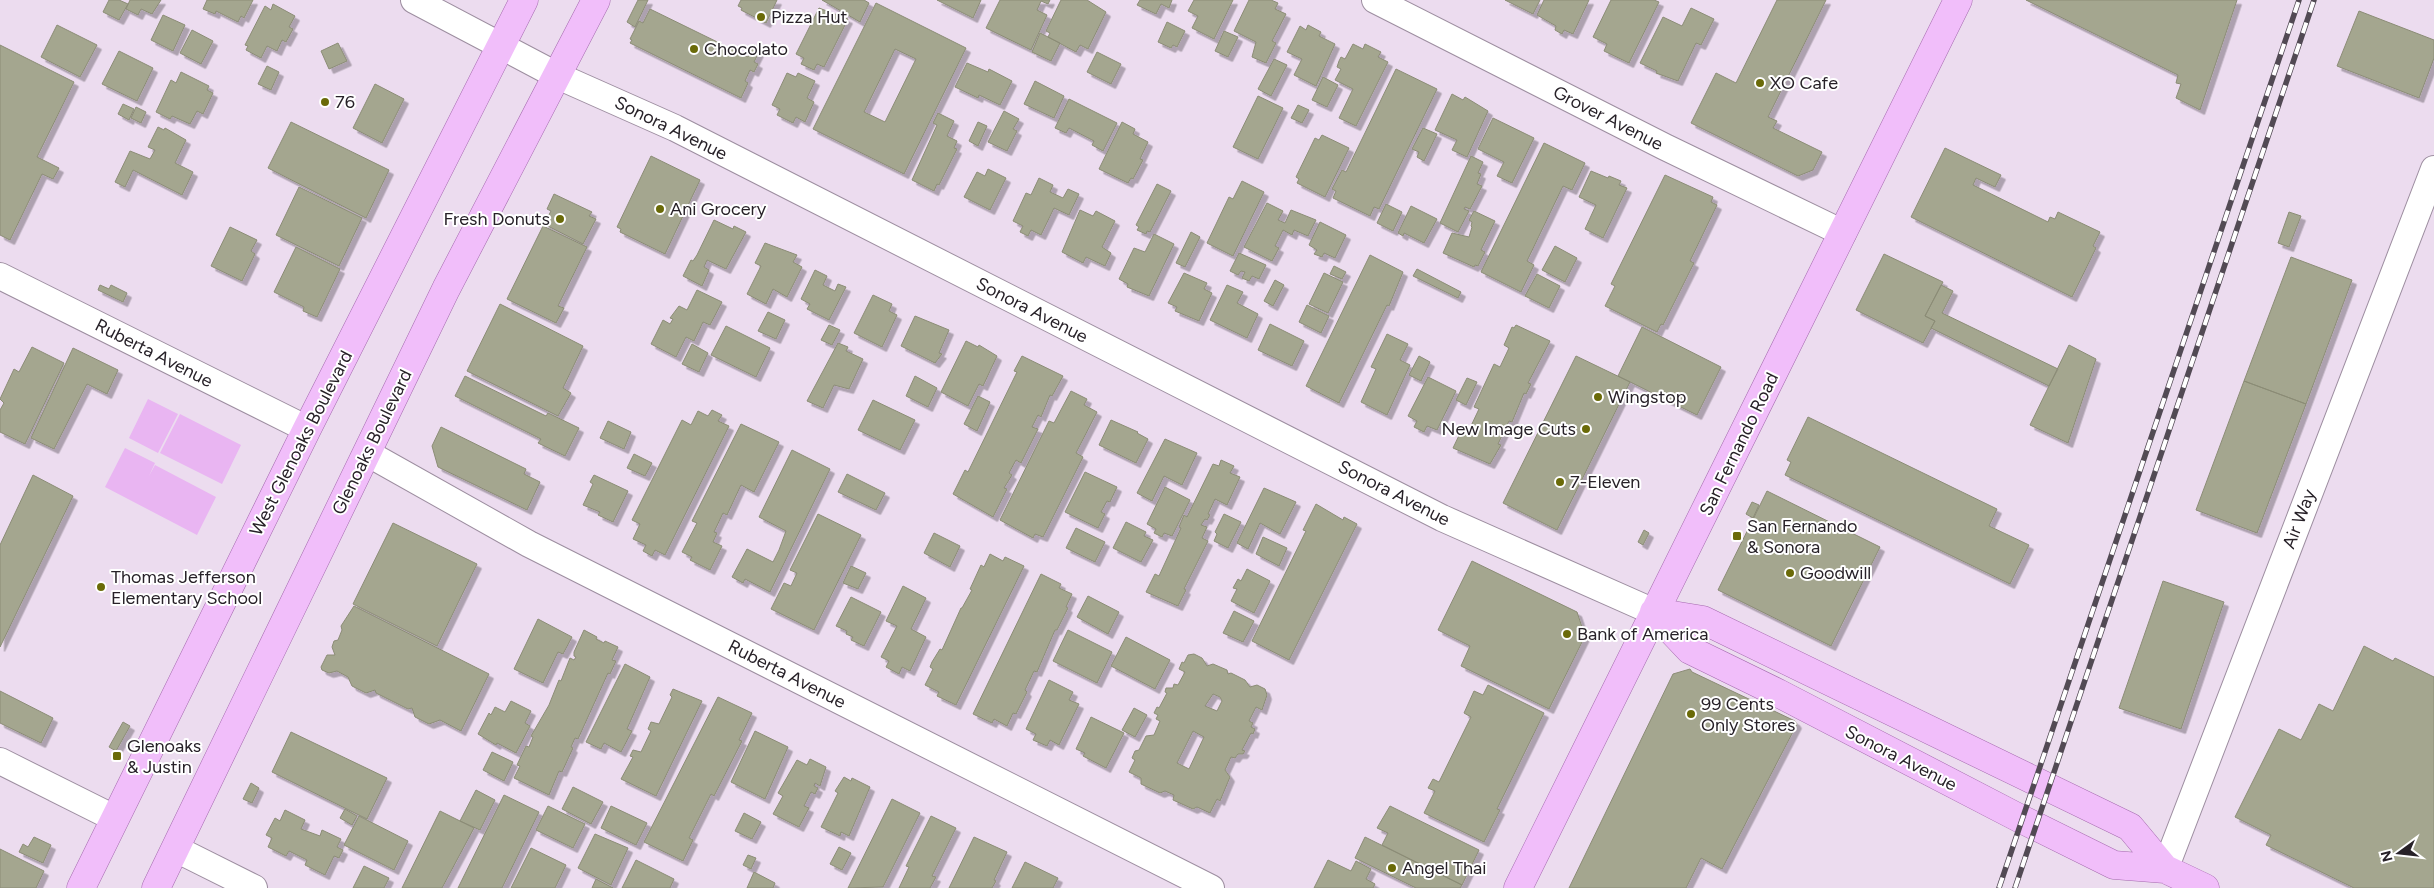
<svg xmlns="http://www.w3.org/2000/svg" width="2434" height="888" font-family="Figtree,sans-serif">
<defs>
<filter id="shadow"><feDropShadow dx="4.5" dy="4.5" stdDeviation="0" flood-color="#0004"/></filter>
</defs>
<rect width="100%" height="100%" fill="#ecdcef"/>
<path fill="#e9b5f2" d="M148,399L178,414L158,453L129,438Z
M180,414L241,445L222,484L160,453Z
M125,448L155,463L149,476L155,465L216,497L197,535L105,487Z"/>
<path fill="#a4a68f" stroke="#8b8c76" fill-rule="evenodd" filter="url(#shadow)" d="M109,0H119L128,4L119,20L103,12Z
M130,0H161L152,14L141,9L138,15L126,9Z
M207,0H253L244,18L241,16L238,22L216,11L215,14L203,9Z
M638,0H648L635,27L627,22Z
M741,0H777L766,23L741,10L742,8L738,6Z
M822,0H864L869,3L860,22Z
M937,0H981L973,18Z
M1000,0H1050L1048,4L1041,1L1037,10L1047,15L1031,50L986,28Z
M1061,0H1087L1106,12L1088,49L1080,45L1076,52L1048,37L1050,33L1046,31Z
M1140,0H1172L1169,8L1161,4L1156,14L1137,5Z
M1194,0H1233L1214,39L1192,28L1198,16L1188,11Z
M1249,0H1271L1278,3L1275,9L1286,14L1272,41L1276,43L1266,63L1252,57L1256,42L1234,31Z
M1505,0H1540L1533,14Z
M1544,0H1589L1573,34L1564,30L1562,34L1555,30L1556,26L1537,15Z
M1611,0H1654L1659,2L1629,63L1604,51L1607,44L1593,37Z
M1777,0H1826L1768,117L1777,121L1773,128L1822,152L1813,170L1798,176L1691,123L1716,73L1736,83Z
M2026,0H2237L2200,110L2176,98L2181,84L2176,83L2178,75Z
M876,3L966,48L904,174L813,129ZM895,49L916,59L885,122L864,112Z
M273,4L295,16L289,27L293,29L286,42L282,40L277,51L267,46L261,58L246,50L248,46L245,45L265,6L271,10Z
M819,8L848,19L824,67L817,64L814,70L801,64L804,58L796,54Z
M1691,8L1714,19L1701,45L1696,43L1678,81L1656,73L1657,71L1640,63L1663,17L1682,26Z
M650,9L748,57L754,45L761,48L754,62L758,64L754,72L750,70L745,81L748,83L741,98L630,43L632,40L630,39L639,21L643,23Z
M2359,11L2434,40V58L2419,98L2337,66Z
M163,15L185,25L173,51L151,40Z
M1167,22L1185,31L1177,47L1173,45L1171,48L1158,42Z
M57,25L97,45L80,77L41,57Z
M1308,25L1321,32L1319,36L1335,44L1316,86L1294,75L1302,59L1287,52L1300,26L1306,30Z
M192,30L213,41L201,64L180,53Z
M1224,31L1238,37L1228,57L1215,51Z
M1040,33L1060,43L1051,61L1032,52Z
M338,43L347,61L329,69L321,51Z
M1353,44L1363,49L1365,44L1381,52L1378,57L1388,62L1356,126L1339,118L1353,89L1335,80L1341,69L1337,67L1339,61L1341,57L1345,59Z
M0,45L74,82L37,157L59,168L53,179L42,174L10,240L0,235Z
M119,51L153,68L137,101L102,84Z
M1097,52L1121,64L1111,84L1087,72Z
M1274,59L1287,65L1271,96L1258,89Z
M967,63L988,72L989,69L1012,81L1000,105L979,95L978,98L955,87Z
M267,66L279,72L271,90L258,84Z
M1396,69L1437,89L1379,209L1374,207L1370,216L1333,198L1336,191L1332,189L1342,170L1346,172Z
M181,72L209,86L207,90L213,93L203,114L197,111L190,124L172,116L170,119L156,112L171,80L176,83Z
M787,73L796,77L798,73L815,81L807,98L814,102L805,122L796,117L793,123L777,115L780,109L772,105Z
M1323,77L1338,85L1327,107L1312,100Z
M1035,81L1064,96L1054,118L1024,104Z
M375,84L404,99L382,143L353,128Z
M1452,94L1463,100L1465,97L1488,111L1467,157L1452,150L1457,140L1435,130Z
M1258,96L1283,108L1258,159L1233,147Z
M1069,99L1117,123L1103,151L1092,145L1094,141L1069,128L1066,133L1055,128Z
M123,104L134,109L129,120L118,114Z
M1298,105L1309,110L1302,123L1291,118Z
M136,107L146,112L141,123L131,118Z
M1004,111L1019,119L1013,129L1017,131L1007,151L988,142Z
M938,113L954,121L947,136L957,141L954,148L957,149L939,185L937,184L934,191L912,180L937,125L933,123Z
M1493,118L1534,138L1512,183L1497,176L1504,162L1478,149Z
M291,122L389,170L366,218L268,168Z
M978,122L987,126L978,146L969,141Z
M1122,122L1135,129L1133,134L1148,142L1140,159L1143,160L1133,179L1131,178L1128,183L1099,169Z
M158,127L164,130L165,128L186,140L175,163L193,172L182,195L133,170L125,187L115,182L130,151L150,159L155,150L148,147Z
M1423,128L1437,134L1424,161L1417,157L1419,152L1412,149Z
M1322,135L1349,148L1325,197L1297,183L1299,179L1296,177L1315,138L1319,140Z
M1544,143L1585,163L1572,190L1563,186L1527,261L1534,265L1521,292L1481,272Z
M1945,148L2001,175L1995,187L1976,178L1973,185L2048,222L2050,217L2055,219L2058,212L2100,232L2093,246L2096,248L2072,297L1911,217Z
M651,156L700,180L665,254L620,232L621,229L617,227Z
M1471,156L1483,162L1478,173L1481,174L1477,184L1482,186L1470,209L1465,207L1464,209L1469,211L1458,232L1440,223Z
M988,169L1006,178L990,210L964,197L977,172L985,176Z
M1591,171L1608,178L1609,176L1621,181L1619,185L1627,188L1603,238L1585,229L1596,205L1579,197Z
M1665,175L1713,197L1711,202L1717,205L1690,261L1694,263L1663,325L1661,324L1657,332L1605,306L1615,286L1611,284Z
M1039,178L1053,185L1050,192L1063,198L1068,189L1079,194L1069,215L1054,208L1041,235L1031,230L1028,236L1020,232L1023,226L1013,221L1026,193L1031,195Z
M1242,181L1264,192L1233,256L1207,243L1229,197L1233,199Z
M1157,184L1171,191L1150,232L1147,231L1146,234L1137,230L1139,227L1136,225Z
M299,187L362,218L339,266L276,235Z
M554,194L592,212L589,216L596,219L583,244L544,224L551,211L547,209Z
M1267,203L1283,211L1278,220L1285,223L1291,210L1316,220L1308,236L1294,230L1292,235L1283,230L1275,246L1279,248L1272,261L1244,247Z
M1386,204L1402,212L1393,231L1377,223Z
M1411,206L1437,219L1424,243L1404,233L1403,236L1398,233Z
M1080,210L1093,216L1096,211L1115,221L1102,247L1111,253L1105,266L1086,257L1083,263L1062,252Z
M1474,211L1495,221L1481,250L1485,252L1478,266L1475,265L1474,267L1443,253L1452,233L1469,237L1472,227L1471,226L1472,222L1469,220Z
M2289,212L2301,216L2289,247L2278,243Z
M714,220L733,229L734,226L746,232L726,269L707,260L704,267L709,270L702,286L683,276L691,260L693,261L697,255Z
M1320,222L1346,235L1335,258L1324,253L1322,257L1314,254L1317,250L1309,245Z
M543,226L587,247L558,306L564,308L556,323L507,299Z
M230,227L257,240L251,251L255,254L242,281L211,266Z
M1191,232L1200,237L1185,267L1176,263Z
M1154,234L1174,244L1149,296L1127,287L1128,284L1119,279L1134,248L1145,252Z
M765,243L797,255L793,262L802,267L787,297L773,289L766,304L747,294L761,266L755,263Z
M1555,246L1577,258L1565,282L1542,270Z
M296,247L340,269L317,317L303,311L304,307L274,292Z
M1239,253L1266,265L1259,279L1252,276L1249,281L1242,278L1245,272L1241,271L1238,275L1230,271Z
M1884,254L1943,282L1925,316L1935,321L1923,343L1856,310Z
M1370,255L1403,272L1389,306L1387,305L1339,403L1306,386Z
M2291,257L2352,280L2306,404L2244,381Z
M1334,266L1346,272L1342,279L1330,274Z
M1417,269L1461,292L1458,298L1413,276Z
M815,270L827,276L823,285L835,291L838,284L846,287L829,320L807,309L810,304L801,299Z
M1184,273L1207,283L1204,289L1212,293L1199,321L1175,311L1177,307L1168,303Z
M1324,273L1343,282L1328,313L1309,304Z
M1537,274L1560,286L1549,308L1525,296Z
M1275,280L1284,285L1273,306L1264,301Z
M100,285L109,289L111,285L127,293L123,302L98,290Z
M1227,285L1243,292L1237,303L1258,314L1247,338L1210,320Z
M1941,285L1953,291L1942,313L2058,369L2049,386L1931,328L1935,321L1925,316Z
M697,290L722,302L710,325L703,322L694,341L686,337L676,357L651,344L663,320L670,324L673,319L670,318L679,306L687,310Z
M873,295L892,304L889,311L897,315L882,347L854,333Z
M500,304L583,346L563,388L571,393L558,416L467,371Z
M1307,305L1329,316L1321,333L1299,322Z
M768,312L785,320L776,339L758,331Z
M915,316L949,330L939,353L942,354L935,363L901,346Z
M1270,324L1304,341L1292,366L1258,350Z
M829,325L840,330L832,345L821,340Z
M1516,325L1550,341L1528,383L1531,384L1526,394L1524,393L1512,422L1509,421L1498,444L1501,445L1490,464L1453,448L1464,425L1470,428L1479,409L1474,407L1494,364L1500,367L1509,348L1504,345L1512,327L1514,328Z
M726,326L770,348L756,377L711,355Z
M1642,327L1721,367L1697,415L1618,376Z
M1387,334L1408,344L1400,360L1410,365L1387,415L1361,402L1376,369L1371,367Z
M966,341L978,347L979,345L997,356L983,386L979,384L968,406L941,392Z
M838,343L848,347L846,351L863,359L849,389L834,385L823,408L807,401Z
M692,344L708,353L699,372L682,364Z
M2069,345L2096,359L2068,443L2030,425Z
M32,347L64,363L25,444L0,432V410L4,403L0,399L14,369L19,372Z
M73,348L118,370L107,394L87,384L54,449L31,438Z
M1022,356L1063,376L1052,396L1050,395L1041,417L1038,415L1032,427L1038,429L1021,463L1016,460L1009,473L1012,475L1004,488L1007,489L993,517L953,494L965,470L968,472L1017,372L1014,371Z
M1419,356L1430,362L1421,381L1409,375Z
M1576,356L1630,382L1557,530L1503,503Z
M465,376L546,416L548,413L579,428L565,456L538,443L541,439L455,396Z
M915,376L937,388L928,407L906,396Z
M1428,377L1456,391L1437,430L1427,426L1424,432L1414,427L1417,421L1408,416Z
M1467,378L1477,382L1466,405L1456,400Z
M2244,381L2306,404L2257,533L2196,510Z
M1071,391L1087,399L1084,405L1097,412L1076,453L1083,457L1043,537L1035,534L1033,538L1000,520L1049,421L1054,423Z
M978,396L990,402L977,431L964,424Z
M873,400L915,420L900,450L858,430Z
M712,410L722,415L718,421L729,426L665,555L655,550L652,556L643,551L646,545L633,539L640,524L632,520L682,420L691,425L698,411L708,416Z
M1808,417L1997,509L1989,526L2029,545L2010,584L1785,475L1791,462L1787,460Z
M1111,420L1138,432L1137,433L1148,439L1136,463L1099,445Z
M608,421L631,432L624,449L600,438Z
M741,424L779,442L754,492L741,485L727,515L723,513L714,532L717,533L713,542L722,546L710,570L690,560L692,557L682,552L697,523L692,521Z
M441,427L526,469L524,474L540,482L527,510L438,467L432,446Z
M1165,439L1197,453L1182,485L1164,476L1152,501L1137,493Z
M792,450L830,469L770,592L745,579L743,583L732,577L747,549L773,562L779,550L786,531L759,517Z
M634,454L652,463L645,476L627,468Z
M1221,460L1234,466L1230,473L1240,477L1227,505L1215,499L1208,514L1210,515L1207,520L1205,519L1201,525L1207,527L1202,538L1208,541L1184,589L1186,590L1178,606L1146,592L1155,574L1159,576L1181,528L1179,527L1184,515L1187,517L1213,464L1219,466Z
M1085,472L1117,487L1110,502L1107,501L1101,512L1105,514L1098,528L1065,512Z
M847,474L885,493L876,510L838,492Z
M33,475L73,496L0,647V545Z
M594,475L628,491L613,522L598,515L600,512L583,505L593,484L590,482Z
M1165,487L1190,500L1172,536L1164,533L1162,537L1154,533L1156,529L1147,524Z
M1264,488L1296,502L1280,534L1260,523L1248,549L1237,543Z
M1767,491L1880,547L1831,646L1718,590Z
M1752,502L1759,505L1753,518L1746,514Z
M1316,504L1343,520L1344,517L1357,524L1289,660L1252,641L1306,531L1303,530Z
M818,514L861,535L814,630L771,609L784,583L791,586L797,573L790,570Z
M1224,514L1241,522L1228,548L1214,541L1217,534L1215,532Z
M1126,522L1146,532L1144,536L1153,540L1141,562L1113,548Z
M393,523L477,564L437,646L353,604Z
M1076,528L1105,542L1095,562L1066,548Z
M1644,530L1649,533L1643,545L1638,542Z
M934,533L960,546L950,567L924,553Z
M1263,537L1287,548L1279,566L1256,554Z
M990,554L1003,561L1005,557L1024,566L956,705L937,696L939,692L925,685L933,669L930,667L932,662L940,649L942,650L961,608H962L972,590L970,589L981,565L984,567Z
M1472,561L1577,612L1585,636L1549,709L1461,666L1470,646L1438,630Z
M851,566L866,573L858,589L843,583Z
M1247,569L1270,581L1254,613L1231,601L1237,589L1233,588L1238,579L1241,581Z
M1041,574L1061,584L1059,588L1072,594L1066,607L1068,608L1057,630H1055L1037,672L1034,671L1025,690L1027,692L1016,714L1013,713L1007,726L994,719L992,723L973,714Z
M2163,581L2224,602L2181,729L2119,708Z
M903,586L926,598L911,629L926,637L910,671L902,667L899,674L886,667L889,661L881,657L897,626L886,621Z
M1088,596L1119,612L1108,634L1077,617Z
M851,597L881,612L864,646L851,640L853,637L846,634L847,631L836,626Z
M354,606L489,674L461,731L440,720L429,724L415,717L412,708L408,709L376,693L375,690L366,693L352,686L348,677L337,671L329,673L322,670L321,667L327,655H335L332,647L334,641L338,640L342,630L341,626Z
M1234,611L1254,621L1243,642L1223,633Z
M538,619L572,637L563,654L558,652L543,683L514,669Z
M584,630L597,637L596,639L604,643L605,641L618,647L612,660L616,661L610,674L608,673L578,739L575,738L571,747L573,748L562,772L559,771L549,795L514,778L520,766L517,765L526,746L529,747L533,737L531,736L549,705L559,680L561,681L570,658L574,660L576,657L574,656V652Z
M1068,630L1112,652L1097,683L1053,661Z
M1126,637L1170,660L1155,689L1111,666Z
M2364,646L2393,661L2395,658L2434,677V888H2354L2266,845L2271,835L2235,817L2279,729L2301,740L2319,704L2333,711Z
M1194,654L1202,658L1207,666L1213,664L1227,670L1228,674L1231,673L1245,680L1250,687L1257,685L1265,689L1267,695L1262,710L1256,707L1249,721L1253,723L1251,727L1255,729L1253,734L1251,733L1242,750L1245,751L1243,754H1238L1235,758L1231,757L1225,770L1230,777L1220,801L1217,799L1210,813L1197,807L1193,809L1173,800L1174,795L1165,791L1160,793L1141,784V778L1129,772L1135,760L1132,758L1135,751L1139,750L1146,736L1154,735L1160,721L1156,719L1158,715L1154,713L1157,707L1159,708L1167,693L1165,692L1166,688H1173L1174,684L1178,685L1185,672L1179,669L1182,662L1184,663L1188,655ZM1213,694L1220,697L1222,701L1217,711L1205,706ZM1193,731L1204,737L1189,769L1177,763Z
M625,664L650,677L627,729L632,731L621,752L604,743L601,749L586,742Z
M1690,669L1692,672L1795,721L1797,724L1722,869L1701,858L1686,888H1569L1673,674Z
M1049,680L1073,692L1069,700L1079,704L1059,745L1050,740L1047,746L1033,740L1036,734L1026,729Z
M1488,685L1544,713L1497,809L1500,810L1484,842L1424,813L1435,791L1428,788L1433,779L1439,782L1471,717L1464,713L1474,691L1483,695Z
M673,689L702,701L656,796L621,779L633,757L630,756L633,750L641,752L651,731L648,729L651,722L659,724L672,697L670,695Z
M0,691L53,718L41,743L0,723Z
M718,697L752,713L739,740L742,741L714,796L711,794L689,838L693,840L683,861L644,842Z
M511,701L531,711L525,723L530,726L516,753L497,743L496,745L478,734L489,713L491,715L495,707L505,712Z
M1134,708L1147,715L1135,737L1122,730Z
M1091,717L1124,733L1106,768L1083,756L1085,753L1076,749Z
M123,722L130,726L116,751L109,747Z
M755,731L788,747L765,799L731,782Z
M291,732L387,778L367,819L272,772Z
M492,752L513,762L504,781L483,770Z
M810,759L826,767L820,786L815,783L814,786L818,788L815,794L811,792L804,806L809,808L799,827L773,814L783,796L778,793L797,760L807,765Z
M844,777L851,781L852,778L870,787L849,836L841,832L840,836L821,827L838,793L835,791Z
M251,783L259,788L252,803L243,799Z
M573,787L603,802L591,824L562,809Z
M476,790L495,800L480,830L460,821Z
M504,795L539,812L502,888H458Z
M892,799L920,813L883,887L848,888Z
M548,806L585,824L573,848L536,830Z
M611,806L647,823L636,845L601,828Z
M1390,806L1479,850L1462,885L1382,845L1388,833L1377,828Z
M345,809L357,816L352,825L340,818Z
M285,810L305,820L301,829L320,836L322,830L341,839L337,847L343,850L339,858L334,856L325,875L305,865L307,860L289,851L286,856L268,847L272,838L266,835L275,818L280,821Z
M440,811L474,828L442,888H402Z
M744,813L761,822L752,839L735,831Z
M359,816L408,841L394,870L344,845Z
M931,816L956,828L932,876L936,877L930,888H899L909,867L906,866Z
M595,834L628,848L611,885L578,868Z
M34,837L51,845L43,863L19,852L23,844L28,847Z
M974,837L1007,852L994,880L996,881L992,888H949Z
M1365,837L1462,885L1460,888H1416L1355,858Z
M839,847L851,853L842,870L830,864Z
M531,848L566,865L555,888H511Z
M0,849L44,871L36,888H0Z
M748,855L756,858L751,869L743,865Z
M636,860L674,879L670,888H622Z
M1328,860L1351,871L1356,861L1371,869L1366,879L1375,884L1373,888H1314Z
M1025,862L1058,878L1053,888H1012Z
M364,866L389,878L384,888H353Z
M754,872L775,883L773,888H747Z
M596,879L613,888H592Z"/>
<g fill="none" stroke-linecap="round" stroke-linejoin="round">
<g stroke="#9d8ea0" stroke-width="28">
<path id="minor" d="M414,0L558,76L675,128L1442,518L1654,612
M1375,0L1665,147L1843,233
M0,276L307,429
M367,453L529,544L1211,888
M0,761L114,818
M176,849L254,888
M2165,869L2434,169"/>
</g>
<g stroke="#a46aae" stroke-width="29">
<path id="major" d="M1654,612L1690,650L1778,693L2021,819L2114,865L2165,869L2205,888
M1654,612L1703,620L2130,827L2165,869
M81,888L307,429L524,0
M156,888L446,289L596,0
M1518,888L1958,0"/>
</g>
<use href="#minor" stroke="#fff" stroke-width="26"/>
<use href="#major" stroke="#f1befa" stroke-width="28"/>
<g stroke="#524a54" stroke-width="5.5">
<path id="rail" d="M1999,888L2299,0
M2015,888L2314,0"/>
</g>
<use href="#rail" stroke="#fff" stroke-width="4" stroke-dasharray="11" stroke-linecap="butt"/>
</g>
<g fill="#6a6a08" stroke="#fff" stroke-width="2">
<circle cx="761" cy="17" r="5"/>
<circle cx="694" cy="49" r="5"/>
<circle cx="1760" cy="83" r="5"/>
<circle cx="325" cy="102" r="5"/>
<circle cx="660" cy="209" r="5"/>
<circle cx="560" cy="219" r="5"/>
<circle cx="1598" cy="397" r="5"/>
<circle cx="1586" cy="429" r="5"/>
<circle cx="1560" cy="482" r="5"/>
<rect x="1732" y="531" width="10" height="10" rx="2.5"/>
<circle cx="1790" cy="573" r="5"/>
<circle cx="101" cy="587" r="5"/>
<circle cx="1567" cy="634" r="5"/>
<circle cx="1691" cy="714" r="5"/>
<rect x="112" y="751" width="10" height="10" rx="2.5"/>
<circle cx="1392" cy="868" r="5"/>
</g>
<g text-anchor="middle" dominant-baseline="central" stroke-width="4" stroke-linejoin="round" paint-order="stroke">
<g font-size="18" fill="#272128" stroke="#fff" text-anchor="start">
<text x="771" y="17">Pizza Hut</text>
<text x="704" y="49">Chocolato</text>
<text x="1770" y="83">XO Cafe</text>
<text x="335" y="102">76</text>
<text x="670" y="209">Ani Grocery</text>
<text x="550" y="219" text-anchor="end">Fresh Donuts</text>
<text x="1608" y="397">Wingstop</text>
<text x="1576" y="429" text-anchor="end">New Image Cuts</text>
<text x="1570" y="482">7-Eleven</text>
<text x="1747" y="526">San Fernando<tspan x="1747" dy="21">&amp; Sonora</tspan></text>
<text x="1800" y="573">Goodwill</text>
<text x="111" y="577">Thomas Jefferson<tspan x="111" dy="21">Elementary School</tspan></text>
<text x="1577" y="634">Bank of America</text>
<text x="1701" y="704">99 Cents<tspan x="1701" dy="21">Only Stores</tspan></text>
<text x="127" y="746">Glenoaks<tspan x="127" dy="21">&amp; Justin</tspan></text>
<text x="1402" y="868">Angel Thai</text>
</g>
<g font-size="18" fill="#272128" stroke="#fff">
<text transform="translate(1608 118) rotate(27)">Grover Avenue</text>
<text transform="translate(671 128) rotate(26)">Sonora Avenue</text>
<text transform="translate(1032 310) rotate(27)">Sonora Avenue</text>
<text transform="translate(154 353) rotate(27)">Ruberta Avenue</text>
<text transform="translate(372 442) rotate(-64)">Glenoaks Boulevard</text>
<text transform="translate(301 443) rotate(-63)">West Glenoaks Boulevard</text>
<text transform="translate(1739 444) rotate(-64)">San Fernando Road</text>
<text transform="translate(1394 493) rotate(27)">Sonora Avenue</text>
<text transform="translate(2299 519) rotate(-69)">Air Way</text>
<text transform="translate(787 674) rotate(27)">Ruberta Avenue</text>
<text transform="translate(1901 758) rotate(27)">Sonora Avenue</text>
</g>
</g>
<g transform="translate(2399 853) rotate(255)" stroke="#ffffff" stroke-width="4" paint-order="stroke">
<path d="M0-4L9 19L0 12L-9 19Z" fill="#272128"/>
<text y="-8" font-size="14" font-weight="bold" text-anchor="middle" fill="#272128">N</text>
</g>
</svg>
